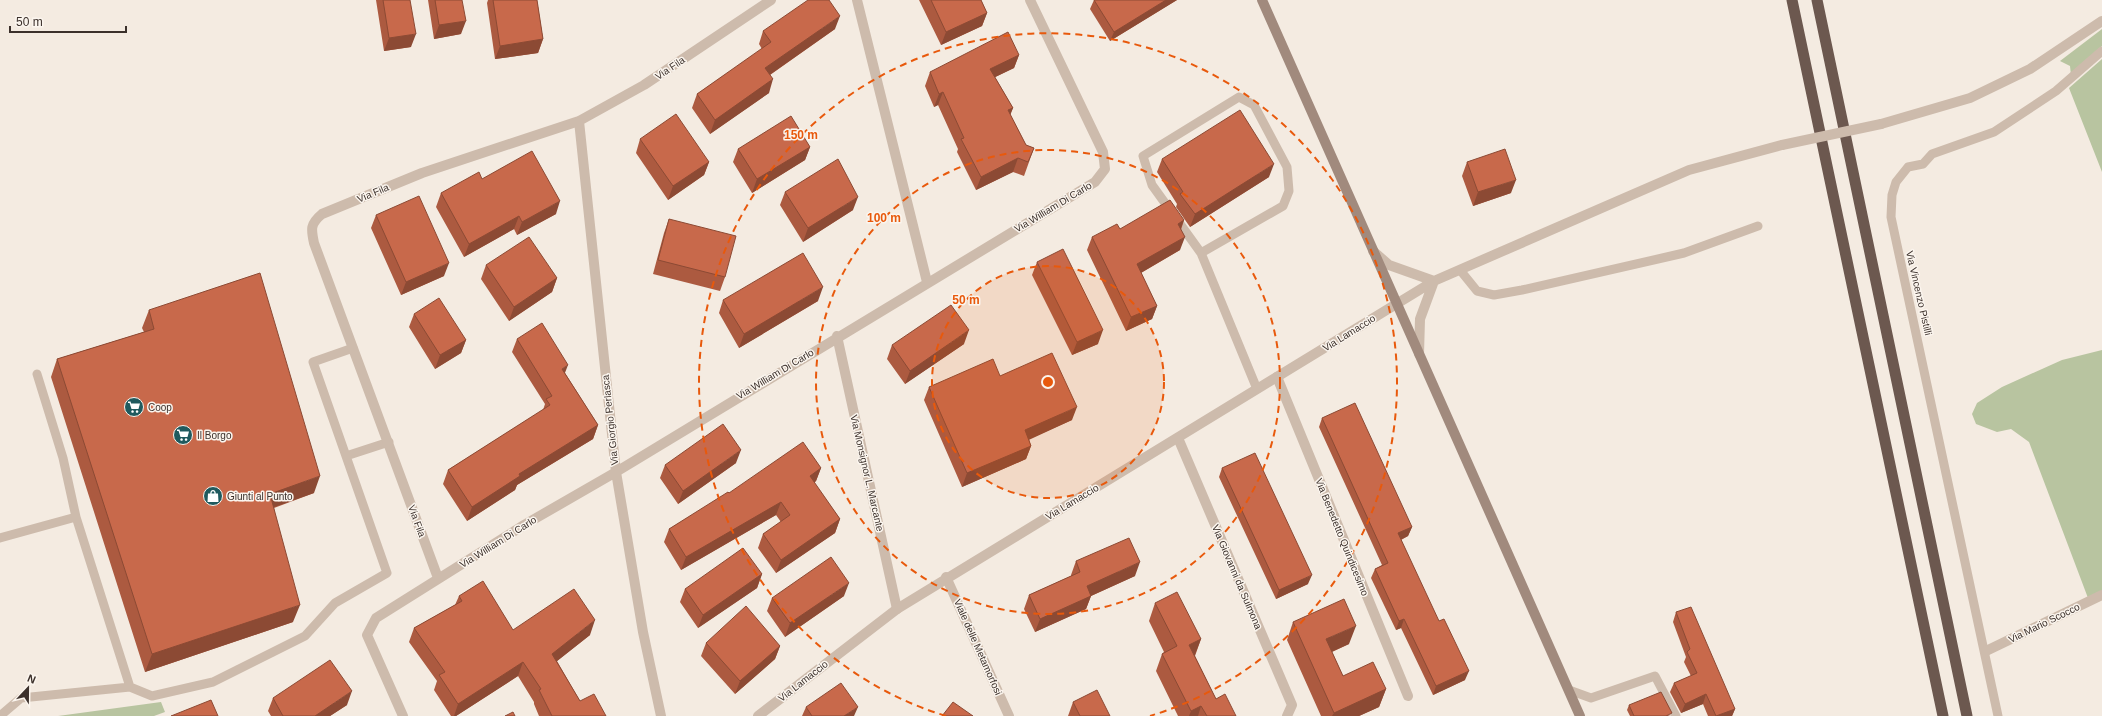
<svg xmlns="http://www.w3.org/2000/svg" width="2102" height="716" font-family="Arial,sans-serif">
<rect width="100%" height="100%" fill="#f4ebe1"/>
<path fill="#b8c4a0" d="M2102,29V46L2071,75L2070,66L2060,61Z
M2102,59V172L2069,88Z
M2102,350V591L2088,598L2029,442L2011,429L1997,432L1976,424L1972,414L1977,403L2002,387L2062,360Z
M161,702L165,712L154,716H58Z"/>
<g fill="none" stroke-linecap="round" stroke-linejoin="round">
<path stroke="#cdbbac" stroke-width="9" d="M1201,253L1152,185L1143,156L1239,97L1254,105L1287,167L1289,191L1283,206L1201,253L1257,389
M1460,270L1477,291L1494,295L1522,290L1684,253L1758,226
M37,374L63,458L76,517
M346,456L389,442
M0,538L76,517L130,687L21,698L0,716
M130,687L152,696L213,682L305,636L335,603L387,573L313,362L353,348
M1569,690L1591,698L1655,676L1676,716
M1998,716L1891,217L1892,195L1896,182L1908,167L1923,164L1932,154L1994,132L2056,91L2102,51"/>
<path stroke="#cdbbac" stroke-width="10" d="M857,0L927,282
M579,121L616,472L643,632L661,716
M837,336L897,609
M1277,377L1408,696
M1178,438L1292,705L1287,716
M946,577L1009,716
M438,578L314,243C311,229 310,224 322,214L422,173L579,121L644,85L771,0
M1986,651L2102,595
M403,716L367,635L376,618L524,525L616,472L1095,182L1105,169L1103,152L1030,0"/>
<path stroke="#cdbbac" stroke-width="10" d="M1881,124L1970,98L2030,69L2102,21
M1373,251L1389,265L1434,281
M1419,354L1420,319L1434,281
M758,716L897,609L1434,281L1689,170L1782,145"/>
<path stroke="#a18a7d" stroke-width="10" d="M1262,0L1580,716"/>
<path stroke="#6c584f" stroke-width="11" d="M1792,0L1943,716
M1817,0L1967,716"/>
<path stroke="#cdbbac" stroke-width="10" d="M1782,145L1881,124"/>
</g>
<path fill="#ac5a40" d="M376,0H410L411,47L384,51Z
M428,0H462L461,34L434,39Z
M488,0H537L543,39L538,53L495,59L487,3Z
M919,0H981L987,13L982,26L941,45Z
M1094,0H1177L1110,41L1090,9Z
M835,29L770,75L769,93L710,134L692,108L697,94L762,49L759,44L763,31Z
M1019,55L1014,68L995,77L1013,108L1010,114L1026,145L1034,148L1024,176L1013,172L976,190L957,152L958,149L938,105L934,107L925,86L930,72Z
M640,139L709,162L704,175L668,200L636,153Z
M810,147L805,160L752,193L733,162L738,149Z
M1162,159L1269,177L1190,227L1176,207L1177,204L1157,172Z
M1467,162L1511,193L1473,206L1462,176Z
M482,179L556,214L517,235L514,229L464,257L436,207L441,193Z
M785,192L853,210L803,242L780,205Z
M376,215L444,276L401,295L371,228Z
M669,219L725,277L720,291L653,274L664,233Z
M1184,220L1181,230L1180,250L1141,273L1157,306L1152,319L1126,331L1087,250L1092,237L1120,229Z
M1037,262L1098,344L1072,355L1032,275Z
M486,265L557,278L552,292L509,321L481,279Z
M723,300L818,301L739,348L719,313Z
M149,310L314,493L274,508L293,622L145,672L51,377L57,359L144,332L142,328Z
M414,314L466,340L461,353L435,369L409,327Z
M517,339L565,373L598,425L593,439L517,485L515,490L467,521L443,484L448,470L543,410L545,404L512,352Z
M964,344L905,384L887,359L892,345Z
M1000,376L1072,420L1029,439L1031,446L1026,459L962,487L924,400L929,387Z
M1322,418L1412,527L1408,536L1401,540L1465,680L1433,695L1401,628L1396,630L1371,578L1375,569L1382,565L1319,427Z
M736,463L678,504L660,478L665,465Z
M821,468L816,481L814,483L840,519L835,533L776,573L758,548L763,534L781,522L776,515L681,570L664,542L669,529L729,493Z
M1222,468L1308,584L1276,599L1219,477Z
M1076,561L1135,576L1091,596L1086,609L1035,632L1024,609L1029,595L1071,576V575Z
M762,574L757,588L698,628L680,602L685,589Z
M459,596L513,630L590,635L557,661L580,701L606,716H539L534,704V702L518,676L456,716H451L434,690L437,681L409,642L414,628L455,605Z
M844,596L785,637L767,611L772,598Z
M1155,603L1201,639L1195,656L1216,699L1236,716H1178L1156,671L1162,654L1164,652L1149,621Z
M1676,612L1735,709L1732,716H1708L1703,704L1681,713L1670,692L1674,683L1691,676L1684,662L1686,657L1673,622Z
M1293,622L1349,644L1332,652L1343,676L1386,689L1379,707L1359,716H1321L1287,640Z
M706,643L780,646L775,659L735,694L701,656Z
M273,698L347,705L330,716H271L268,711Z
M1073,702L1110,716H1068Z
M1629,705L1671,716H1630L1627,710Z
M806,707L854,716H802Z"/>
<path fill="#8c4a34" d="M1166,0H1177L1110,41L1114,32Z
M987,13L982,26L941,45L946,32Z
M840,16L835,29L761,81L765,68Z
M466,21L461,34L434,39L439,25Z
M416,34L411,47L384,51L389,38Z
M543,39L538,53L495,59L500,46Z
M1019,55L1014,68L985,82L990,69Z
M773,79L769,93L710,134L715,120Z
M943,92L938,105L934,107L939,94Z
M1013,108L1008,121V110Z
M810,147L805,160L752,193L757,179Z
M1018,158L1013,172L976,190L981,177Z
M709,162L704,175L668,200L673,186Z
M1274,164L1269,177L1190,227L1195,214Z
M1516,180L1511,193L1473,206L1478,192Z
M858,197L853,210L803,242L808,228Z
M560,201L556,214L517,235L522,222Z
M519,216L514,229L464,257L469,244Z
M1184,220L1179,233L1178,224Z
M1185,237L1180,250L1132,278L1137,264Z
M449,263L444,276L401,295L406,282Z
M557,278L552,292L509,321L514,307Z
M823,287L818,301L739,348L744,334Z
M1157,306L1152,319L1126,331L1131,317Z
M969,330L964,344L905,384L910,371Z
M1103,330L1098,344L1072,355L1077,342Z
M466,340L461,353L435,369L440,355Z
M568,365L563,378L562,369Z
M1077,407L1072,420L1020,444L1025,430Z
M598,425L593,439L517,485L515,490L467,521L472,507L519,474Z
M1031,446L1026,459L962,487L967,473Z
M741,450L736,463L678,504L683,491Z
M821,468L816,481L805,489L810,476Z
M320,476L314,493L263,511L270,494Z
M781,502L776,515L681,570L686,557Z
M840,519L835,533L776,573L781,560Z
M1412,527L1408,536L1394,543L1398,533Z
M1140,562L1135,576L1082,600L1087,586Z
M762,574L757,588L698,628L703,615Z
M1312,575L1308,584L1276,599L1279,590Z
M849,583L844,596L785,637L790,623Z
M1091,596L1086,609L1035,632L1040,619Z
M300,605L293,622L145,672L152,654Z
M1404,619L1401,628L1396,630L1399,621Z
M595,620L590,635L547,669L552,654Z
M1356,626L1349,644L1320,657L1326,639Z
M1201,639L1194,657L1189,645Z
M780,646L775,659L735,694L740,681Z
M523,662L518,676L456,716H454L458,704Z
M1469,671L1465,680L1433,695L1436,686Z
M1386,689L1379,707L1359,716H1332L1334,713Z
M352,691L347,705L330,716H315Z
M1706,694L1703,704L1681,713L1685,704Z
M1201,706L1198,716H1189L1191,711Z
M858,707L854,716H844Z
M1735,709L1732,716H1716Z"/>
<path fill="#c8694b" stroke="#8c4a34" d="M383,0H410L416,34L389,38Z
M435,0H462L466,21L439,25Z
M493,0H537L543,39L500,46Z
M808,0H829L840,16L765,68L773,79L715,120L697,94L771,42L763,31Z
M931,0H981L987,13L946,32Z
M1094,0H1166L1114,32Z
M1008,32L1019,55L990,69L1013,108L1008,110L1026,145L1034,148L1028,162L1018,158L981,177L961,139L964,138L943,92L939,94L930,72Z
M1240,110L1274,164L1195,214L1180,194L1183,192L1162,159Z
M676,114L709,162L673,186L640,139Z
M791,116L810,147L757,179L738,149Z
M1505,149L1516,180L1478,192L1467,162Z
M532,151L560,201L522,222L519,216L469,244L441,193L479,172L482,179Z
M838,159L858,197L808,228L785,192Z
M419,196L449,263L406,282L376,215Z
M1170,200L1184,220L1178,224L1185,237L1137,264L1157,306L1131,317L1092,237L1117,224L1120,229Z
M669,219L736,236L725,277L658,260Z
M529,237L557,278L514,307L486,265Z
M1063,249L1103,330L1077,342L1037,262Z
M803,253L823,287L744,334L723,300Z
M260,273L320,476L270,494L300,605L152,654L57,359L154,329L149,310Z
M439,298L466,340L440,355L414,314Z
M951,305L969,330L910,371L892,345Z
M542,323L568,365L562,369L598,425L519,474L520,476L472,507L448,470L550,405L546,399L552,396L517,339Z
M1052,353L1077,407L1025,430L1031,446L967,473L929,387L993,359L1000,376Z
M1355,403L1412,527L1398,533L1439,621L1444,619L1469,671L1436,686L1404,619L1399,621L1375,569L1388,563L1322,418Z
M723,424L741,450L683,491L665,465Z
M803,442L821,468L810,476L840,519L781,560L763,534L790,515L781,502L686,557L669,529L728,492L729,493Z
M1255,453L1312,575L1279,590L1222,468Z
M1129,538L1140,562L1087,586L1091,596L1040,619L1029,595L1080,572L1076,561Z
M743,548L762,574L703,615L685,589Z
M831,557L849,583L790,623L772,598Z
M483,581L513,630L574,589L595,620L552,654L580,701L594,694L606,716H552L539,690L541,689L523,662L458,704L439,675L445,672L414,628L462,601L459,596Z
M1177,592L1201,639L1189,645L1216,699L1225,694L1236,716H1207L1201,706L1191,711L1162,654L1177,646L1155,603Z
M1344,599L1356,626L1326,639L1343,676L1373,662L1386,689L1334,713L1293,622Z
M746,606L780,646L740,681L706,643Z
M1691,607L1735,709L1716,716L1706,694L1685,704L1674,683L1697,673L1687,652L1690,649L1676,612Z
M330,660L352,691L315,716H283L273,698Z
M841,683L858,707L844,716H812L806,707Z
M1097,690L1110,716H1080L1073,702Z
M1661,692L1672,713L1666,716H1634L1629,705Z
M211,700L218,716H171Z
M953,702L973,716H942Z
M513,712L515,716H505Z"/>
<circle cx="1048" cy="382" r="116" fill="#e8590c" fill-opacity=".12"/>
<g fill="none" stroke="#e8590c" stroke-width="2" stroke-dasharray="7 5">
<circle cx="1048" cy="382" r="116"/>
<circle cx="1048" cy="382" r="232"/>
<path d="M946 716A349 349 0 1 1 1150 716"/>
</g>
<defs>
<g id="supermarket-disc" transform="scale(1)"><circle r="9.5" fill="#1f5a5e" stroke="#fbf5ee"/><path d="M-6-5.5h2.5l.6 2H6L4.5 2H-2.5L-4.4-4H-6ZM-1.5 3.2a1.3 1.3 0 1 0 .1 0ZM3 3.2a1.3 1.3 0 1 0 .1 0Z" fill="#fff"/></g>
<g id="shop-disc" transform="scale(1)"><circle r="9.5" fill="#1f5a5e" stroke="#fbf5ee"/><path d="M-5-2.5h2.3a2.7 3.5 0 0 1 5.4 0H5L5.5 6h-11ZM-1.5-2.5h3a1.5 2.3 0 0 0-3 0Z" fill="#fff"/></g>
</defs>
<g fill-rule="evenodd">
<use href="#supermarket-disc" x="134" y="407"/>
<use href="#supermarket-disc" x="183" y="435"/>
<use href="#shop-disc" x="213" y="496"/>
</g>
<g text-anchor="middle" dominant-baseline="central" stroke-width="3" stroke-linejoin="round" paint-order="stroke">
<g font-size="10" fill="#3b302b" stroke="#fbf5ee">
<text transform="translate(670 68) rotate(-34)">Via Fila</text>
<text transform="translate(373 193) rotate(-23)">Via Fila</text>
<text transform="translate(1053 207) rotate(-31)">Via William Di Carlo</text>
<text transform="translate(1919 293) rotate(77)">Via Vincenzo Pistilli</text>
<text transform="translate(1349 333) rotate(-32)">Via Lamaccio</text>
<text transform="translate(775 374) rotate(-31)">Via William Di Carlo</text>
<text transform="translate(610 420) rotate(-96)">Via Giorgio Perlasca</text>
<text transform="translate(867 473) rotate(77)">Via Monsignor L. Marcante</text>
<text transform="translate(1072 502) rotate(-31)">Via Lamaccio</text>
<text transform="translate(417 521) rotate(70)">Via Fila</text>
<text transform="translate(1342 537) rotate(68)">Via Benedetto Quindicesimo</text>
<text transform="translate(498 542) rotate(-32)">Via William Di Carlo</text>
<text transform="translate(1237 577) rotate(67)">Via Giovanni da Sulmona</text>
<text transform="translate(2044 623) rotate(-26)">Via Mario Scocco</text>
<text transform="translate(978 647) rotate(66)">Viale delle Metamorfosi</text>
<text transform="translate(803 681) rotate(-38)">Via Lamaccio</text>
</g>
<g font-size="10" fill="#3b302b" stroke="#fbf5ee" text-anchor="start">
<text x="148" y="407">Coop</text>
<text x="197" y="435">Il Borgo</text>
<text x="227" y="496">Giunti al Punto</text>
</g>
</g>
<circle cx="1048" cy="382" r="6" fill="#e8590c" stroke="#fbf5ee" stroke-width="2"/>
<g font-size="12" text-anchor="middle" font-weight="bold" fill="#e8590c" stroke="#fbf5ee" stroke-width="3" stroke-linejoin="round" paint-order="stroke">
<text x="801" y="139">150 m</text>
<text x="884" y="222">100 m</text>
<text x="966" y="304">50 m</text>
</g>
<g transform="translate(28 688) rotate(22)" stroke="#fbf5ee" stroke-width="3" paint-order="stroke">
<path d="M0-3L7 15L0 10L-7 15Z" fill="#3b302b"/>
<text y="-6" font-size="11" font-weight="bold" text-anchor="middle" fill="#3b302b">N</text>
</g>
<path d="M10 26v6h116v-6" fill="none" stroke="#3b302b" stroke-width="2"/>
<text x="16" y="26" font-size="12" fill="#3b302b" stroke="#fbf5ee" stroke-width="3" paint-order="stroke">50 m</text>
</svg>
